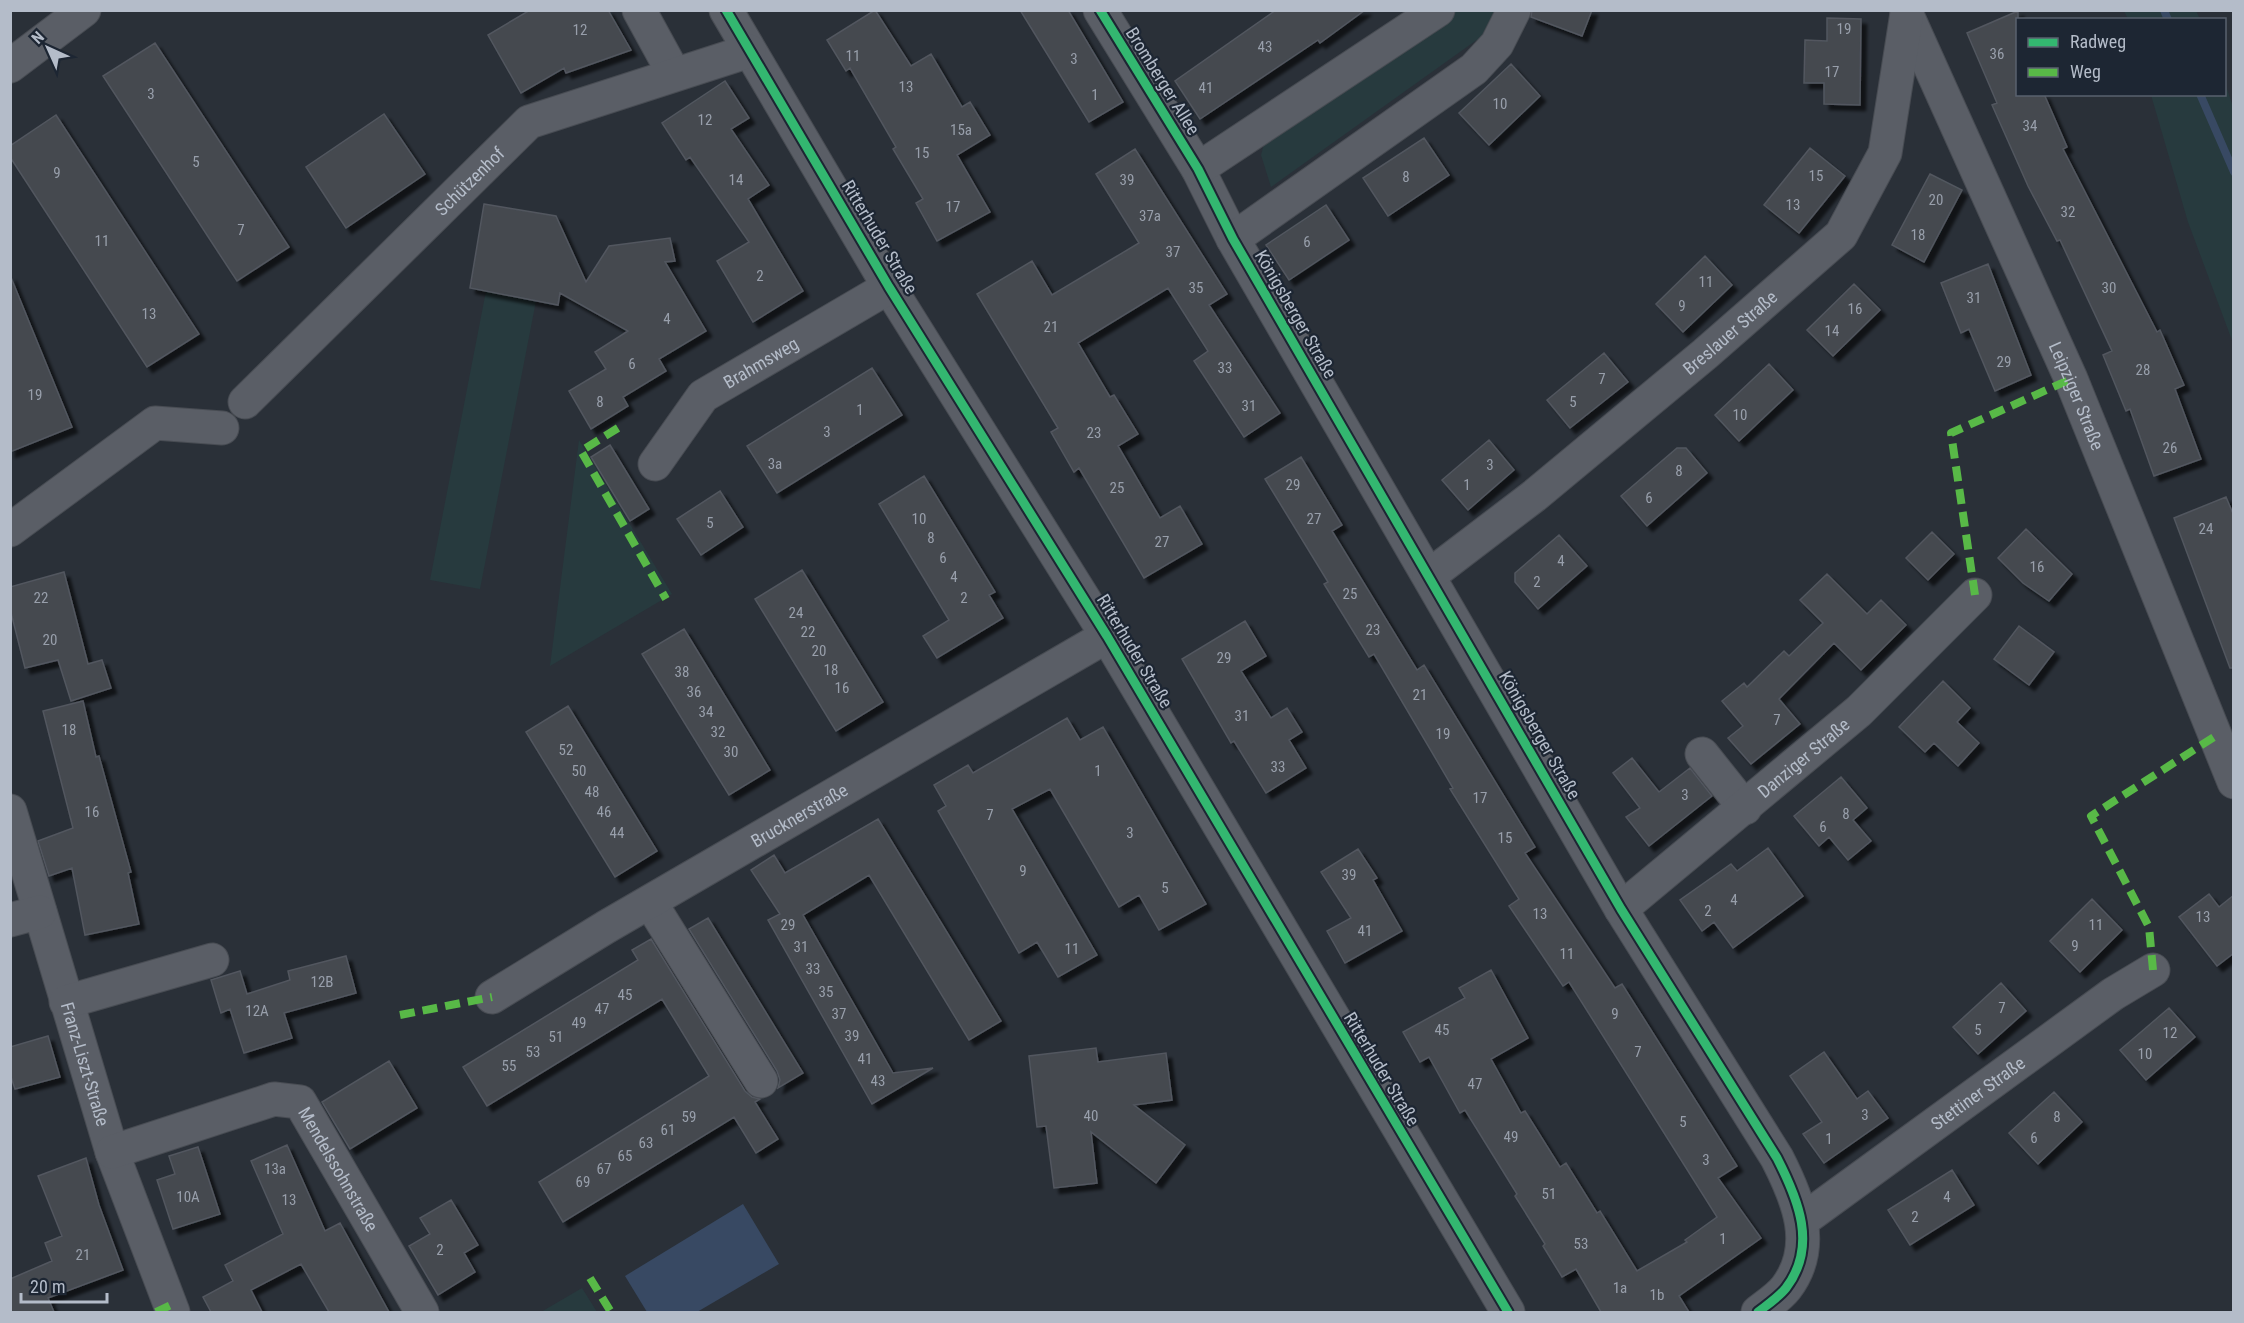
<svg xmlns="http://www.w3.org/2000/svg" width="2244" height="1323" font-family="'Roboto Condensed',sans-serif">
<defs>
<filter id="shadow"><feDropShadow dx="5.5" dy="5.5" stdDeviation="1.5" flood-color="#0009"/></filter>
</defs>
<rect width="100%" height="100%" fill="#2a3038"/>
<path fill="#273a3e" d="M1445,11H1500L1499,24L1271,187L1261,155L1267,133Z
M2124,11H2196L2200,19H2128Z
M2225,83L2234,110L2233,343L2188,222L2151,95L2224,94Z
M486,291L536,301L480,589L430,580Z
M579,440L672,594L550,666Z
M582,1288L597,1312H541Z"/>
<path fill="#384963" d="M743,1204L779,1264L697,1312H647L625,1276Z"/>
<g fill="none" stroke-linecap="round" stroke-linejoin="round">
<path stroke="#384963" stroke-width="8" d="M2164,10L2168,20
M2200,94L2234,172"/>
</g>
<path fill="#444950" stroke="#52575f" stroke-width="1.5" filter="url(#shadow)" d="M530,10H608L631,50L566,73L564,68L521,93L488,35Z
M875,10L911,66L931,54L962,107L970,102L990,135L957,155L990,212L937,241L916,203L923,199L893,149L896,147L850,68L846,71L827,40Z
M1020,10H1068L1123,102L1089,122Z
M1276,10H1365L1320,43L1318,40L1200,119L1175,81Z
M1532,10H1592L1582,36L1531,17Z
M2018,11V94H2044L2067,147L2063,149L2157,332L2160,330L2184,385L2175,389L2201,459L2154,476L2130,409L2126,411L2103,355L2112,351L2060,240L2057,241L2028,186L1992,105L1997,103L1967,33Z
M1827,18L1861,19L1860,105L1824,104V83H1804L1805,40L1827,41Z
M155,43L289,247L237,281L103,76Z
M1511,64L1540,96L1489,145L1459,113Z
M725,81L749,118L731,129L769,185L748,199L803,291L753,322L717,261L749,242L690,157L686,160L662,123Z
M384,114L425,174L346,228L306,167Z
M56,115L199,334L147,367L10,157V146Z
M1424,138L1449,175L1388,216L1363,178Z
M1810,148L1845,176L1799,233L1764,205Z
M1135,149L1227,294L1209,305L1280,413L1244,437L1194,361L1208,351L1168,288L1078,343L1110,397L1114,395L1138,434L1118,446L1160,518L1180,506L1202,544L1144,578L1079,468L1074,472L1051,432L1058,428L977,294L1032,261L1052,295L1139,243L1096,174Z
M1930,174L1962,190L1924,262L1892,245Z
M484,204L556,216L586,282L609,246L670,238L675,261L665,262L706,331L659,359L666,371L623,397L628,406L591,429L569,391L606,369L595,352L628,331L560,293L558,305L470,288Z
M1326,205L1349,240L1289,280L1266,245Z
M1705,256L1732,285L1683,332L1656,304Z
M1988,264L2031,375L1995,391L1969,329L1961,333L1941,283Z
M10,275L72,427L10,452Z
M1854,284L1880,310L1833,356L1807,330Z
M1604,353L1628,382L1570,428L1547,400Z
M1769,364L1793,390L1739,441L1715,415Z
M872,368L902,415L777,493L747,446Z
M1489,440L1514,470L1468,510L1442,480Z
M610,445L649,509L630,521L591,457Z
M1677,448H1686L1707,473L1647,526L1621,496Z
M1301,457L1342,525L1332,531L1417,670L1424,665L1535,847L1525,853L1615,988L1622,984L1737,1166L1718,1178L1761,1238L1679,1296L1689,1312H1601L1576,1269L1562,1277L1543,1246L1545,1244L1515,1196L1517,1194L1465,1110L1460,1113L1429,1057L1420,1062L1403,1032L1465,998L1459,988L1491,970L1528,1038L1491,1059L1521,1113L1525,1111L1560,1167L1566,1163L1597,1213L1600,1211L1637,1271L1687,1242L1685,1240L1717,1217L1569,982L1563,986L1509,906L1519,899L1450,789L1453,788L1374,654L1369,657L1324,584L1328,582L1265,479Z
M924,476L995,592L989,595L1003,618L937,658L923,636L949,620L879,504Z
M720,491L743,527L701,555L677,519Z
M2226,497L2234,516V668H2230L2174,518Z
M2026,529L2072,574L2049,601L2023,583L1998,558Z
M1932,532L1954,554L1928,580L1906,558Z
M1559,535L1587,566L1538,609L1515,582V573Z
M802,570L883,702L836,731L755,599Z
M64,572L88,664L102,660L111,688L71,701L58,660L25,668L10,609V587Z
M1827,574L1867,614L1881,600L1906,625L1861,670L1834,643L1779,699L1800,724L1751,764L1728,738L1743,726L1722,701L1744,683L1747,687L1784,651L1789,656L1823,623L1800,600Z
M1245,621L1266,656L1241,671L1271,718L1287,708L1302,732L1289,740L1306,768L1266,793L1234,741L1231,743L1182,659Z
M2019,626L2054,652L2029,685L1994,659Z
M684,629L770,770L729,795L642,654Z
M1943,681L1970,708L1957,722L1979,743L1958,766L1934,743L1925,752L1899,727Z
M83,701L96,757L99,756L131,872L128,873L139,924L85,935L72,868L49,876L38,841L73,828L43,711Z
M568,706L657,851L615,877L526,732Z
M1067,718L1080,740L1103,727L1206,904L1159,930L1139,895L1119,907L1050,789L1012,809L1097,955L1058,977L1037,942L1019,953L938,811L946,806L934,785L968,765L973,773Z
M1632,758L1659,792L1690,768L1712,796L1649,846L1626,817L1640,808L1613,773Z
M1841,777L1867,808L1853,820L1871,841L1848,860L1829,837L1819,846L1794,816Z
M878,819L1001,1021L969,1040L869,875L803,915L893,1073L933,1068L872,1104L768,920L780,914L751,870L774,855L785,873Z
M1768,848L1803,896L1733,948L1714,922L1702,931L1680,900L1731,864L1737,871Z
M1358,849L1377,878L1373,880L1402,931L1345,963L1327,931L1351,918L1321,872Z
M2209,894L2219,907L2234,895V953L2217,966L2179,917Z
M2092,899L2122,930L2080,972L2050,941Z
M708,918L803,1073L778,1088L780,1080L777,1071L689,929Z
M651,939L745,1091L752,1097L760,1099L755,1102L778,1139L756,1153L734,1117L563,1222L539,1182L709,1076L662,999L487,1106L463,1067L638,960L632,950Z
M346,956L356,993L284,1013L292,1038L244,1053L230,1009L221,1013L211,980L240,971L247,994L290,980L288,971Z
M2001,983L2026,1011L1978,1054L1953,1027Z
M2169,1008L2195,1037L2146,1080L2120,1050Z
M48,1036L60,1077L15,1089L10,1074V1047Z
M1096,1048L1098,1062L1166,1053L1172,1100L1134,1105L1185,1145L1156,1183L1091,1132L1097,1183L1054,1188L1046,1126L1037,1127L1029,1056Z
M1824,1052L1857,1099L1868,1091L1888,1118L1824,1163L1803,1134L1822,1122L1790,1076Z
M389,1061L417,1108L350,1149L322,1102Z
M2054,1092L2082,1122L2038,1164L2009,1133Z
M287,1145L325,1231L340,1223L389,1312H329L301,1264L251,1290L262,1312H211L203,1297L233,1281L225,1265L283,1234L251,1161Z
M198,1147L220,1214L173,1229L157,1180L175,1174L169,1156Z
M86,1158L99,1205L123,1270L48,1298L54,1312H10V1279L52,1261L45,1243L62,1236L38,1176Z
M1952,1170L1974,1205L1910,1245L1888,1210Z
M451,1200L478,1245L464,1253L475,1272L438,1295L409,1246L430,1234L420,1218Z"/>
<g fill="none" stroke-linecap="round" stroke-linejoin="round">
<g stroke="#484c53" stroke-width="35">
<g id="minor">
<path d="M639,10L674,74"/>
<path d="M726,10L889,287L1107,636L1508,1312"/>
<path d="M1100,10L1198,169L1233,239L1621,909L1777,1158C1798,1199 1818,1246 1786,1288C1779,1297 1767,1305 1758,1312"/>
<path id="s1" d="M1907,15L2071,379L2234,782"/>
<path d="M10,66L84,10"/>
<path d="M1198,169L1438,10"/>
<path d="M1233,239L1474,69L1497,44L1514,10"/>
<path id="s2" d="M245,402L529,122L749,51"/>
<path id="s3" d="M655,464L703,396L889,287"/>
<path d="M10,530L155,423L222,428"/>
<path id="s4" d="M1429,576L1534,496L1705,354L1841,235L1885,153L1907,13"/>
<path d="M1702,754L1745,808"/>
<path id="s5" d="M10,811L112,1152L173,1312"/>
<path d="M650,902L761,1081"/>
<path id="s6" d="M1621,909L1859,711L1975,595"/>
<path d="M10,920L40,912"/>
<path id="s7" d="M492,997L606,927L1107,636"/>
<path d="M66,1002L212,960"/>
<path id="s8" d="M112,1152L274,1099L300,1102L422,1312"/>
<path id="s9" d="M1803,1220L2113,994L2153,970"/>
</g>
</g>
<use href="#minor" stroke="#5a5e66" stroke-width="33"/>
<path stroke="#58b947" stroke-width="8" stroke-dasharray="15 8" stroke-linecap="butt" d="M618,428L581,451L666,599
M1975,595L1951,433L2071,379
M2153,970L2149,927L2091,816L2214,737
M400,1015L492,997
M590,1278L611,1312
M156,1312L171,1305"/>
<g stroke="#1d2633" stroke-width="13">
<path id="cycleway" d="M726,10L889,287L1107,636L1508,1312
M1100,10L1198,169L1233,239L1621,909L1777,1158C1798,1199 1818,1246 1786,1288C1779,1297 1767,1305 1758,1312"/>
</g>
<use href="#cycleway" stroke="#33b770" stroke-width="9"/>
</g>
<g text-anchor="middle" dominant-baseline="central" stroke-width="4.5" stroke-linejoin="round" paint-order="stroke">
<g font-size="15" fill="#989fab">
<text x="1844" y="29">19</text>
<text x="580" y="30">12</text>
<text x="1265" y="47">43</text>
<text x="1997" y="54">36</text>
<text x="853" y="56">11</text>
<text x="1074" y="59">3</text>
<text x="1832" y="72">17</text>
<text x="906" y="87">13</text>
<text x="1206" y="88">41</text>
<text x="151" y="94">3</text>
<text x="1095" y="95">1</text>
<text x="1500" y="104">10</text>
<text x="705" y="120">12</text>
<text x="2030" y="126">34</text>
<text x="961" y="130">15a</text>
<text x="922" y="153">15</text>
<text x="196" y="162">5</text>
<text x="57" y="173">9</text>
<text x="1816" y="176">15</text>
<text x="1406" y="177">8</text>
<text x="736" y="180">14</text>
<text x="1127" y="180">39</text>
<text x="1936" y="200">20</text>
<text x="1793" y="205">13</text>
<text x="953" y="207">17</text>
<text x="2068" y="212">32</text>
<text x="1150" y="216">37a</text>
<text x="241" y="230">7</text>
<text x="1918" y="235">18</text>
<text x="102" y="241">11</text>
<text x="1307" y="242">6</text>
<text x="1173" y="252">37</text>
<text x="760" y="276">2</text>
<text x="1706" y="282">11</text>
<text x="1196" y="288">35</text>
<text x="2109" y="288">30</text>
<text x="1974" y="298">31</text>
<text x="1682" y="306">9</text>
<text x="1855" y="309">16</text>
<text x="149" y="314">13</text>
<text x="667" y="319">4</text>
<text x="1051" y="327">21</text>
<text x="1832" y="331">14</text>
<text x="2004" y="362">29</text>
<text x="632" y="364">6</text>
<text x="1225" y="368">33</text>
<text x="2143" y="370">28</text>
<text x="1602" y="379">7</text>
<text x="35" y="395">19</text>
<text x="600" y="402">8</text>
<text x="1573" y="402">5</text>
<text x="1249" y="406">31</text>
<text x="860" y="410">1</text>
<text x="1740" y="415">10</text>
<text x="827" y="432">3</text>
<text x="1094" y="433">23</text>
<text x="2170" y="448">26</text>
<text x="775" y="464">3a</text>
<text x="1490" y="465">3</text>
<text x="1679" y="471">8</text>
<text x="1293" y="485">29</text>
<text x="1467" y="485">1</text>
<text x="1117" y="488">25</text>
<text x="1649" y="498">6</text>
<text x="919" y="519">10</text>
<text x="1314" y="519">27</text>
<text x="710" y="523">5</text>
<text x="2206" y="529">24</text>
<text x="931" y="538">8</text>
<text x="1162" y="542">27</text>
<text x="943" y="558">6</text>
<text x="1561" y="561">4</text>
<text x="2037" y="567">16</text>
<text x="954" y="577">4</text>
<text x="1537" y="582">2</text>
<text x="1350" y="594">25</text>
<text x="41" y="598">22</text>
<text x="964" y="598">2</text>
<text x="796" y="613">24</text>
<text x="1373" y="630">23</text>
<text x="808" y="632">22</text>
<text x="50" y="640">20</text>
<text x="819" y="651">20</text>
<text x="1224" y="658">29</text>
<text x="831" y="670">18</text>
<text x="682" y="672">38</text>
<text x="842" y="688">16</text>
<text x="694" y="692">36</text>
<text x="1420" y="695">21</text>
<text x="706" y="712">34</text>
<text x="1242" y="716">31</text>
<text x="1777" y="720">7</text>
<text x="69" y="730">18</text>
<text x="718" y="732">32</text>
<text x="1443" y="734">19</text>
<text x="566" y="750">52</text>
<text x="731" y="752">30</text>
<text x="1278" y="767">33</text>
<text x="579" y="771">50</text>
<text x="1098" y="771">1</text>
<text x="592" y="792">48</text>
<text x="1685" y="795">3</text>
<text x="1480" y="798">17</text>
<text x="92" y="812">16</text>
<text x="604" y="812">46</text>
<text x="1846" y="814">8</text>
<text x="990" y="815">7</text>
<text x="1823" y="827">6</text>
<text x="617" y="833">44</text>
<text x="1130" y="833">3</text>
<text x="1505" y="838">15</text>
<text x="1023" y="871">9</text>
<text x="1349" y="875">39</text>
<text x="1165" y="888">5</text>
<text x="1734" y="900">4</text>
<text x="1708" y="911">2</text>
<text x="1540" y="914">13</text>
<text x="2203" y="917">13</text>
<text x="788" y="925">29</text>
<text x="2096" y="925">11</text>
<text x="1365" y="931">41</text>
<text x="2075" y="946">9</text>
<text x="801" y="947">31</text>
<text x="1072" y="949">11</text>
<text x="1567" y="954">11</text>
<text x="813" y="969">33</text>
<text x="322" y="982">12B</text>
<text x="826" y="992">35</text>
<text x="625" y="995">45</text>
<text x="2002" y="1008">7</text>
<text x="602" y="1009">47</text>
<text x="257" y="1011">12A</text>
<text x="839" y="1014">37</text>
<text x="1615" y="1014">9</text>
<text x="579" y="1023">49</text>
<text x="1442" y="1030">45</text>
<text x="1978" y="1030">5</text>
<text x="2170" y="1033">12</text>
<text x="852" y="1036">39</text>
<text x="556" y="1037">51</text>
<text x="533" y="1052">53</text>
<text x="1638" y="1052">7</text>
<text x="2145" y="1054">10</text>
<text x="865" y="1059">41</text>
<text x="509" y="1066">55</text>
<text x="878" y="1081">43</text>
<text x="1475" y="1084">47</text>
<text x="1865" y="1115">3</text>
<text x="1091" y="1116">40</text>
<text x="689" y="1117">59</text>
<text x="2057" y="1117">8</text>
<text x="1683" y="1122">5</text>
<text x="668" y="1130">61</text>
<text x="1511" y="1137">49</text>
<text x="2034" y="1138">6</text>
<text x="1829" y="1139">1</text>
<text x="646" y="1143">63</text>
<text x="625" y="1156">65</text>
<text x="1706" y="1160">3</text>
<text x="275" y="1169">13a</text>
<text x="604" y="1169">67</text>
<text x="583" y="1182">69</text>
<text x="1549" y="1194">51</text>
<text x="188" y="1197">10A</text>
<text x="1947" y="1197">4</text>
<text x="289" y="1200">13</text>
<text x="1915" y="1217">2</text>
<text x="1723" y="1239">1</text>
<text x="1581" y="1244">53</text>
<text x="440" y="1250">2</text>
<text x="83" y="1255">21</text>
<text x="1620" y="1288">1a</text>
<text x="1657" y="1295">1b</text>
</g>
<g font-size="18" fill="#b4bcc9" stroke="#1d2633">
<text transform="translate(1163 81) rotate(58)">Bromberger Allee</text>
<text stroke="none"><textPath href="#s2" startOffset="315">Schützenhof</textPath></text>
<text transform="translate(880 237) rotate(59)">Ritterhuder Straße</text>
<text transform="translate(1296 314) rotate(60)">Königsberger Straße</text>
<text stroke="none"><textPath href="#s4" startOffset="387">Breslauer Straße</textPath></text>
<text stroke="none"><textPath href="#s3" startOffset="150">Brahmsweg</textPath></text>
<text stroke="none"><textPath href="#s1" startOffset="417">Leipziger Straße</textPath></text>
<text transform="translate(1135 651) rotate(59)">Ritterhuder Straße</text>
<text transform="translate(1540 735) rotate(60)">Königsberger Straße</text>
<text stroke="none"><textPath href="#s6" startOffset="237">Danziger Straße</textPath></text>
<text stroke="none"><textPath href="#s7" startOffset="357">Brucknerstraße</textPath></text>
<text stroke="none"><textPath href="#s5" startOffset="264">Franz-Liszt-Straße</textPath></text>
<text transform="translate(1382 1069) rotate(59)">Ritterhuder Straße</text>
<text stroke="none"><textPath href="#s9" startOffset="216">Stettiner Straße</textPath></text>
<text stroke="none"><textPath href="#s8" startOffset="274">Mendelssohnstraße</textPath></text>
</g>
</g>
<rect width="2244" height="1323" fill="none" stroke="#b4bcc9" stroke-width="24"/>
<rect x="2016" y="18" width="210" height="78" fill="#1d2633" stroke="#59626f" stroke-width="1.5"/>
<rect x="2028" y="38" width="30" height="9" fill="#33b770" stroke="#59626f" stroke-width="1.5"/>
<text x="2070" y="48" font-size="18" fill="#b4bcc9">Radweg</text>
<rect x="2028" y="68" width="30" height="9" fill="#58b947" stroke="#59626f" stroke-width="1.5"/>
<text x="2070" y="78" font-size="18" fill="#b4bcc9">Weg</text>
<g transform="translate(48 48) rotate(315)" stroke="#1d2633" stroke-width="4.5" paint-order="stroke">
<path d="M0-4.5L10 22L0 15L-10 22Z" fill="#b4bcc9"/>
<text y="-9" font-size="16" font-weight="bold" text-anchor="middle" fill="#b4bcc9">N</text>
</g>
<path d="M21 1293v9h86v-9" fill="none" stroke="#b4bcc9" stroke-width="3"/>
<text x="30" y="1293" font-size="18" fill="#b4bcc9" stroke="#1d2633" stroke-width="4.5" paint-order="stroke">20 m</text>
</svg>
